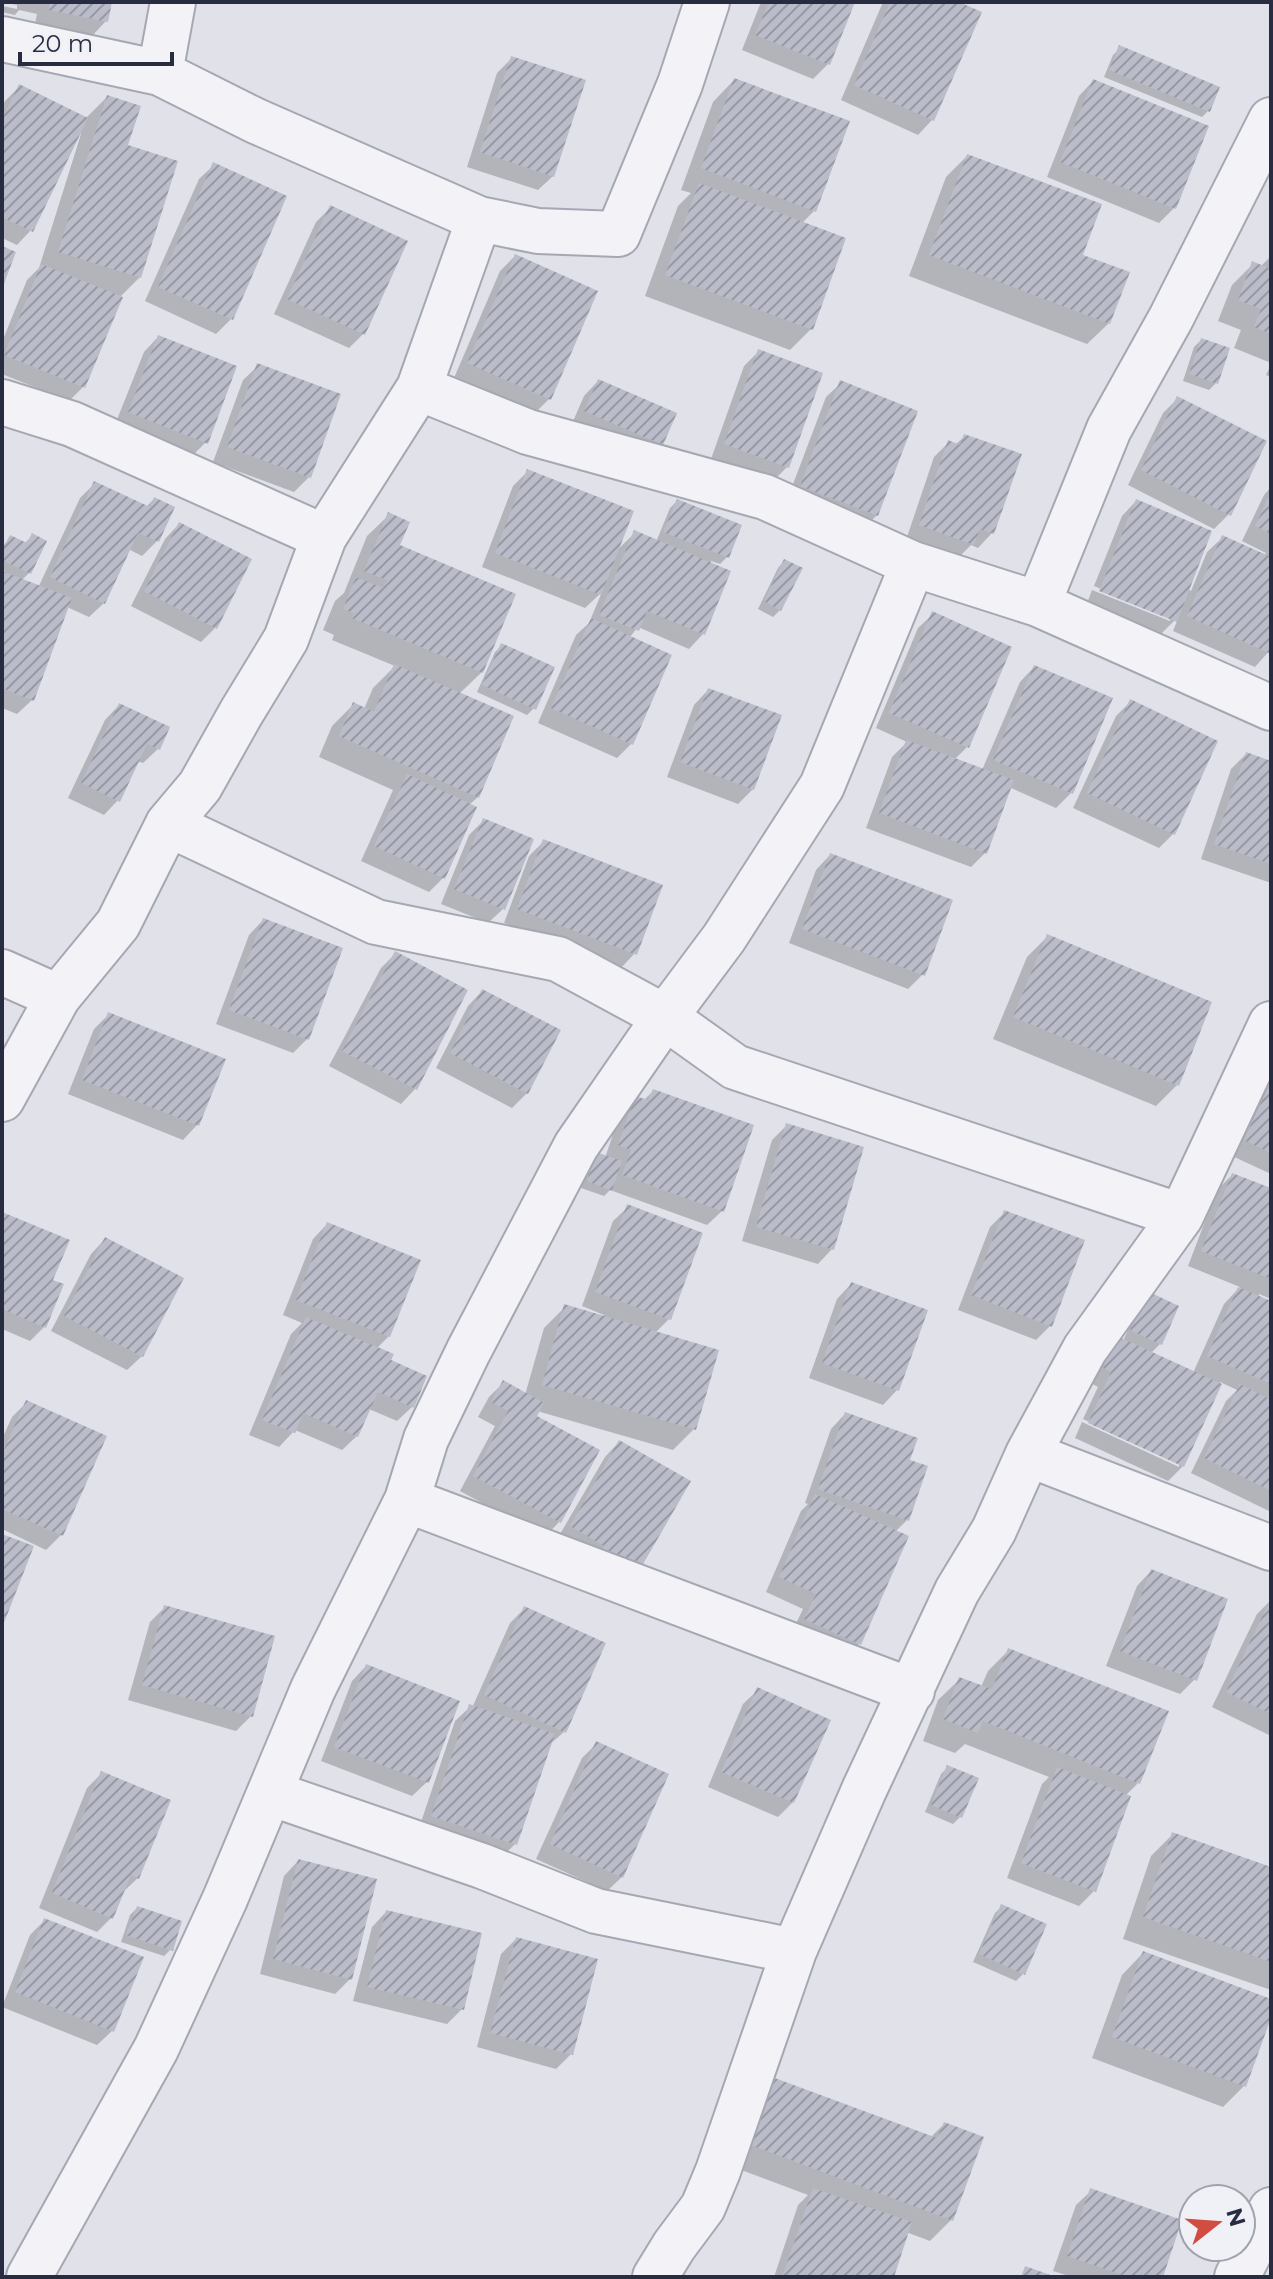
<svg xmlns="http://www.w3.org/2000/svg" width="1273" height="2279" font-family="Montserrat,sans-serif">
<defs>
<pattern id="building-hatch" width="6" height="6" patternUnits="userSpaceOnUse" patternTransform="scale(2)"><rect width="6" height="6" fill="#babcc9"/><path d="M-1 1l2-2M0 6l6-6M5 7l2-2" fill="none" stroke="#9799a5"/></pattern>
</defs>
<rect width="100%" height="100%" fill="#e0e1e9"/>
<path fill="#0003" d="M2,2H110L106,21L92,36L35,24L37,14L19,10L15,15L2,12V6L17,9V5Z
M761,2H853L828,64L813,79L742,50Z
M883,2H954L979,13L932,120L918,135L841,100Z
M1120,48L1209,110L1202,117L1104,77L1113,55Z
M512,58L553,176L538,190L467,167L497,73Z
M734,80L814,211L802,223L811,329L790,350L645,296L678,206L691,193L681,190L713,102Z
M1093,81L1174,208L1159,223L1047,177L1079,96Z
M20,86L85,119L107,97L126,147L140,277L119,298L83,387L69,401L2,374V342L27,280L39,268L81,134L79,133L31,230L17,245L2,238V107L5,101Z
M967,156L1081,256L1109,323L1087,344L909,276L946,177Z
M214,165L231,319L216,334L145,301L199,179Z
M331,207L363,334L349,348L274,314L316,222Z
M515,256L595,292L549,399L534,414L454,378L500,271Z
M1271,256V363L1234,348L1241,330L1218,321L1232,285L1253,264L1260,267Z
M158,337L206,442L191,457L114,427L144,352Z
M1201,340L1216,383L1209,390L1183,381L1194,347Z
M758,352L787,467L772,482L711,459L744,366Z
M1271,364V377L1266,375Z
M258,366L309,477L294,492L213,462L243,380Z
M598,381L661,444L646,459L571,426L584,396Z
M841,383L877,515L862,530L787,500L826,397Z
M1178,398L1229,514L1214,529L1128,485L1163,413Z
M965,436L992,533L978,548L971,545L958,558L906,540L934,457L948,443L955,445Z
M528,471L616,551L635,533L656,542L670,508L677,501L727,557L720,564L711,561L703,634L689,649L638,627L629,638L631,744L617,758L538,723L576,635L589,623L602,592L585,608L482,567L513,486Z
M95,483L146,507L154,499L157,541L142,556L128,549L104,603L89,617L67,607L32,700L17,714L2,708V574L5,571L2,570V547L11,537L24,544L32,536L29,573L21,581L38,588L80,498Z
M1271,487V649L1255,667L1173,631L1179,616L1160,635L1086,606L1092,590L1170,621V617L1094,586L1122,516L1136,501L1187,589L1191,591L1207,552L1222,538L1264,556L1266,553L1242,541L1264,495Z
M389,515L397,546L482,672L459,694L478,797L469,805L443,878L429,892L361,861L393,790L319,757L332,726L353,705L364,709L373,688L395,666L332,640L334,635L323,630L335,601L344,593L367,536Z
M179,524L215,628L201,642L131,606L165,539Z
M784,561L780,610L773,617L758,609L778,568Z
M933,614L967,747L954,760L982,770L1020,682L1034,667L1071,793L1056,808L1009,787L985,853L971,867L866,828L892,757L907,742L876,728L918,628Z
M502,645L534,708L527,715L477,692L495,652Z
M708,690L753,789L738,804L667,777L694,705Z
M1130,702L1173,834L1159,848L1073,808L1116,716Z
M119,705L158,749L143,763L137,761L118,800L104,815L68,798L105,720Z
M1246,754L1271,763V883L1201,859L1231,769Z
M484,820L503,909L488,923L441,904L469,835Z
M543,842L635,953L621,968L504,923L529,856Z
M830,855L923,974L908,989L789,943L816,870Z
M263,920L307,1039L293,1053L216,1024L249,935Z
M1048,936L1177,1085L1156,1106L993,1039L1027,957Z
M395,954L466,991L415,1089L401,1104L329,1066L381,968Z
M482,991L527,1093L512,1108L436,1068L468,1006Z
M109,1014L197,1125L183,1140L68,1094L94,1029Z
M1271,1074V1174L1230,1155Z
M653,1091L722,1211L707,1225L610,1190L604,1196L581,1188L590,1162L597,1155L605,1158L620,1113L635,1098L643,1101Z
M786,1126L832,1249L818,1264L742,1241L772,1140Z
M1232,1175L1271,1190V1299L1259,1294L1258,1298L1271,1304V1512L1191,1473L1226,1401L1237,1390L1220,1382L1183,1466L1168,1481L1075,1438L1082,1422L1179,1467V1463L1083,1419L1098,1387L1089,1382L1103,1353L1123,1341L1141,1301L1160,1344L1151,1353L1193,1373L1224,1304L1240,1287L1188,1266L1217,1190Z
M628,1207L700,1234L669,1319L655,1333L694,1429L673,1450L537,1411L534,1417L597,1451L559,1522L545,1537L460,1491L495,1426L478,1417L489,1397L503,1383L525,1395L544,1328L565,1307L603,1318L604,1315L582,1306L613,1221Z
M1005,1212L1050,1326L1036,1340L958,1310L990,1227Z
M2,1214L50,1281L45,1326L30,1341L2,1329Z
M327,1224L389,1336L376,1349L388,1361L412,1407L397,1421L369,1409L357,1436L342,1450L295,1430L279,1447L249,1435L291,1334L302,1323L283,1315L313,1239Z
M105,1239L142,1356L127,1370L51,1331L91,1254Z
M851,1284L897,1390L883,1405L809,1378L837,1299Z
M27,1402L61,1535L46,1550L2,1529V1439L12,1417Z
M845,1414L908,1461L907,1520L895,1532L906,1537L859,1644L844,1659L791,1634L803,1609L766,1592L801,1511L808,1504L805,1503L831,1429Z
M619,1442L633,1577L556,1541L605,1457Z
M1151,1571L1195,1679L1180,1694L1106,1666L1137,1586Z
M1271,1600V1736L1212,1707L1257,1614Z
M164,1608L251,1716L236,1731L128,1700L150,1622Z
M525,1608L564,1732L549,1745L515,1844L500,1859L418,1831L455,1721L470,1707L472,1708L510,1623Z
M1009,1650L1138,1783L1125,1796L1129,1797L1094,1891L1079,1906L1007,1878L1042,1784L1049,1777L965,1744L955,1753L923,1741L938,1700L960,1679L981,1687L988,1671Z
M366,1666L427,1782L412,1796L321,1761L352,1681Z
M758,1690L793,1802L778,1817L708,1787L743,1704Z
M596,1744L622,1877L607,1891L536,1859L582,1758Z
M948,1767L960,1817L953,1824L925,1812L941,1774Z
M101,1774L138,1878L123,1892L112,1917L97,1932L39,1908L87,1788Z
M1172,1835L1271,1869V1990L1123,1939L1151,1856Z
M298,1861L350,1979L335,1994L260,1974L284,1876Z
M1002,1906L1045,1925L1023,1974L1016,1981L973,1962L995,1913Z
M137,1908L171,1949L164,1956L121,1942L130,1915Z
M386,1912L462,2009L447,2024L353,2001L372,1927Z
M45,1920L112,2031L97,2045L2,2007L30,1935Z
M516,1939L571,2054L556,2069L477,2047L501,1954Z
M1143,1953L1271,2001V2012L1244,2086L1223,2107L1092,2058L1122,1975Z
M752,2101L930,2138L944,2124L951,2220L930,2241L906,2232L892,2277H774L798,2205L808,2195L728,2165Z
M1091,2191L1161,2277H1072L1053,2271L1076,2205Z"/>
<path fill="url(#building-hatch)" d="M50,2H112L108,22L49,10Z
M769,2H855L830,65L755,35Z
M890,2H959L982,12L934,121L854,85Z
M1119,45L1220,87L1210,112L1109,70Z
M511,56L586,80L554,177L480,152Z
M734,78L850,121L816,212L701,168Z
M1093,79L1209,126L1176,209L1060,162Z
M19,84L88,118L33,232L2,217V119Z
M107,95L141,106L128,145L178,161L141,278L58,252Z
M967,154L1102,204L1083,255L1130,272L1110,324L929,255Z
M213,162L287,196L233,320L158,287Z
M699,183L846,238L813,330L665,275Z
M330,205L408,241L365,335L287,299Z
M2,246L16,252L2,289Z
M515,254L598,291L551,400L467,363Z
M1252,261L1271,269V334L1254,327L1261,309L1238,300Z
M41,264L123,297L85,388L4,355Z
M158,335L237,366L208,444L128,412Z
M1201,338L1230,348L1218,384L1189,374Z
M758,349L823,373L789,468L724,444Z
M257,363L341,394L311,478L227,447Z
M598,379L677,413L663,445L584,411Z
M840,380L918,411L878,516L800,486Z
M1177,396L1267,441L1231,516L1141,470Z
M964,434L1022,454L994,534L980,529L974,545L919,525L948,440L960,445Z
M527,469L634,511L601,595L495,553Z
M94,481L150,507L154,497L175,507L159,542L138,533L105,604L50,577Z
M1271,492V534L1255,526Z
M677,499L742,525L729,558L663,532Z
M1136,499L1212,531L1177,622L1099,591Z
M388,512L410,522L400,545L516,594L483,673L352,618L354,613L343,609L356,577L383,588L387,580L364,571Z
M179,522L252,559L217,629L144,591Z
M634,530L731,571L705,635L647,611L639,631L599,615Z
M32,533L47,541L31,574L2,560V550L10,535L27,543Z
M1222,535L1271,557V654L1187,616Z
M784,559L803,568L781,611L764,601Z
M2,571L72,598L34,701L2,688Z
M932,611L1012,647L969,748L889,713Z
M591,618L672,655L633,745L551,708Z
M501,643L555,667L536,710L482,685Z
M394,664L514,716L479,798L339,736L353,702L374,712Z
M1034,665L1113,698L1073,794L993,760Z
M708,688L782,715L754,790L680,762Z
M1130,699L1218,741L1175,835L1087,793Z
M119,703L170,727L160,750L147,744L120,802L81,783Z
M906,740L1014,780L987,854L879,813Z
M1246,752L1271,761V864L1214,844Z
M407,774L477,807L445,879L374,846Z
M483,818L534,839L505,910L454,889Z
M543,839L663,885L637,955L517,909Z
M830,853L953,900L925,976L802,929Z
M263,918L343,948L309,1040L229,1010Z
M1047,934L1212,1002L1179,1086L1013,1017Z
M395,951L468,990L417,1090L342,1051Z
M482,989L561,1030L528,1094L450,1053Z
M108,1012L226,1059L199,1126L82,1080Z
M1271,1081V1153L1244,1140Z
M653,1089L754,1125L724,1212L622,1175L631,1150L618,1145L635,1096L648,1100Z
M786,1123L864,1147L834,1250L756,1227Z
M596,1152L622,1161L612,1191L587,1181Z
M1232,1173L1271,1188V1279L1201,1251Z
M627,1204L703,1233L671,1320L595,1292Z
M1004,1210L1085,1240L1052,1327L971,1295Z
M2,1212L70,1240L53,1280L64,1284L46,1328L2,1309Z
M327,1222L421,1260L390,1337L296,1300Z
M105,1237L184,1278L143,1357L64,1316Z
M851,1282L928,1310L899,1391L822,1363Z
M1238,1287L1271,1301V1384L1207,1356Z
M1147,1291L1179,1306L1162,1345L1130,1330Z
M564,1304L719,1350L696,1430L542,1385Z
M306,1317L394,1354L391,1360L427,1376L414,1408L378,1392L358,1437L303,1413L295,1433L262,1420Z
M1117,1336L1222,1384L1184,1467L1088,1423L1111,1372L1103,1368Z
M503,1380L544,1403L537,1416L600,1450L561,1523L473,1476L508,1411L491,1402Z
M1240,1384L1271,1400V1491L1204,1458Z
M26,1400L107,1436L63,1536L2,1509V1454Z
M845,1412L918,1438L910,1460L928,1466L909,1521L818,1489Z
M619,1440L691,1481L635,1578L598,1557L604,1546L570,1526Z
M815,1494L909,1536L861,1645L804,1619L816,1594L779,1577Z
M2,1534L34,1546L2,1628Z
M1151,1569L1228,1599L1197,1681L1120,1651Z
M1271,1598V1714L1226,1692Z
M164,1605L275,1636L253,1717L142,1685Z
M524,1606L606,1643L566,1733L484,1695Z
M1008,1648L1169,1711L1140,1784L983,1721L978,1733L943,1719L959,1677L992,1689Z
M366,1664L460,1701L429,1783L334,1747Z
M757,1687L831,1720L794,1803L721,1772Z
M469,1704L555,1734L517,1845L431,1816Z
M596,1741L669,1774L623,1878L550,1844Z
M947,1765L979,1778L962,1818L931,1805Z
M1057,1767L1131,1796L1096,1892L1021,1863Z
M101,1771L171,1800L139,1879L131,1875L113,1919L52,1893Z
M1172,1832L1271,1867V1962L1143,1917Z
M298,1859L377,1879L352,1980L273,1959Z
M1001,1904L1047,1924L1025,1975L979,1954Z
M137,1906L182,1921L173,1951L126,1935Z
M386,1910L482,1933L464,2010L367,1987Z
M44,1918L144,1957L114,2032L15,1992Z
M516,1937L598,1959L573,2055L490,2033Z
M1143,1951L1271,1999V2018L1246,2087L1112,2037Z
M772,2077L937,2138L944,2122L984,2137L953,2221L748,2144Z
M813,2188L912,2222L894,2277H782Z
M1090,2188L1182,2220L1163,2277H1128L1067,2256Z
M1025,2266L1056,2277H1021Z"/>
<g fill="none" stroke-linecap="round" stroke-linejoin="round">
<g stroke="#a5a7b3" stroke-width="48">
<path id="minor" d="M2,39L160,73L256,121L479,219L538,231L618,234L680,84L707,2
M160,73L173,2
M419,388L528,432L765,497L913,564L1038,604L1271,708
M2,402L72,424L324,537
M1038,604L1109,429L1171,318L1271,120
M168,824L376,922L558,959L665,1017L735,1067L1181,1216
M2,972L58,997
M2,1099L58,997L118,924L168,824L200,786L241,713L286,639L324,537L419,388L479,219
M1028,1454L1271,1548
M407,1500L912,1691
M270,1793L482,1866L596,1911L794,1951
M29,2277L156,2049L225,1899L313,1689L407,1500L426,1439L468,1352L576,1146L665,1017L724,938L822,786L913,564
M655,2277L674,2246L703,2207L718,2171L794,1951L864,1790L957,1591L994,1530L1028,1454L1085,1349L1181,1216L1271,1024
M1237,2277L1271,2210"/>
</g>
<use href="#minor" stroke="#f3f3f7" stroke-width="44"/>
</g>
<rect width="1273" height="2279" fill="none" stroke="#282c41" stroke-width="8"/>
<g transform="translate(1217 2223) rotate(73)"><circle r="38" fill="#f0f1f7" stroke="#a0a2ae" stroke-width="2"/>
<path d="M0-6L14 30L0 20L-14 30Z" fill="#d14d42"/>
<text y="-12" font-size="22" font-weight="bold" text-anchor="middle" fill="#282c41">N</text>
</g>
<path d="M20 52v12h152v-12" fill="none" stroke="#282c41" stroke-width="4"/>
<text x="32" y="52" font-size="24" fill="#282c41" stroke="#f0f1f7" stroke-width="6" paint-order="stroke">20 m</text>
</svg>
